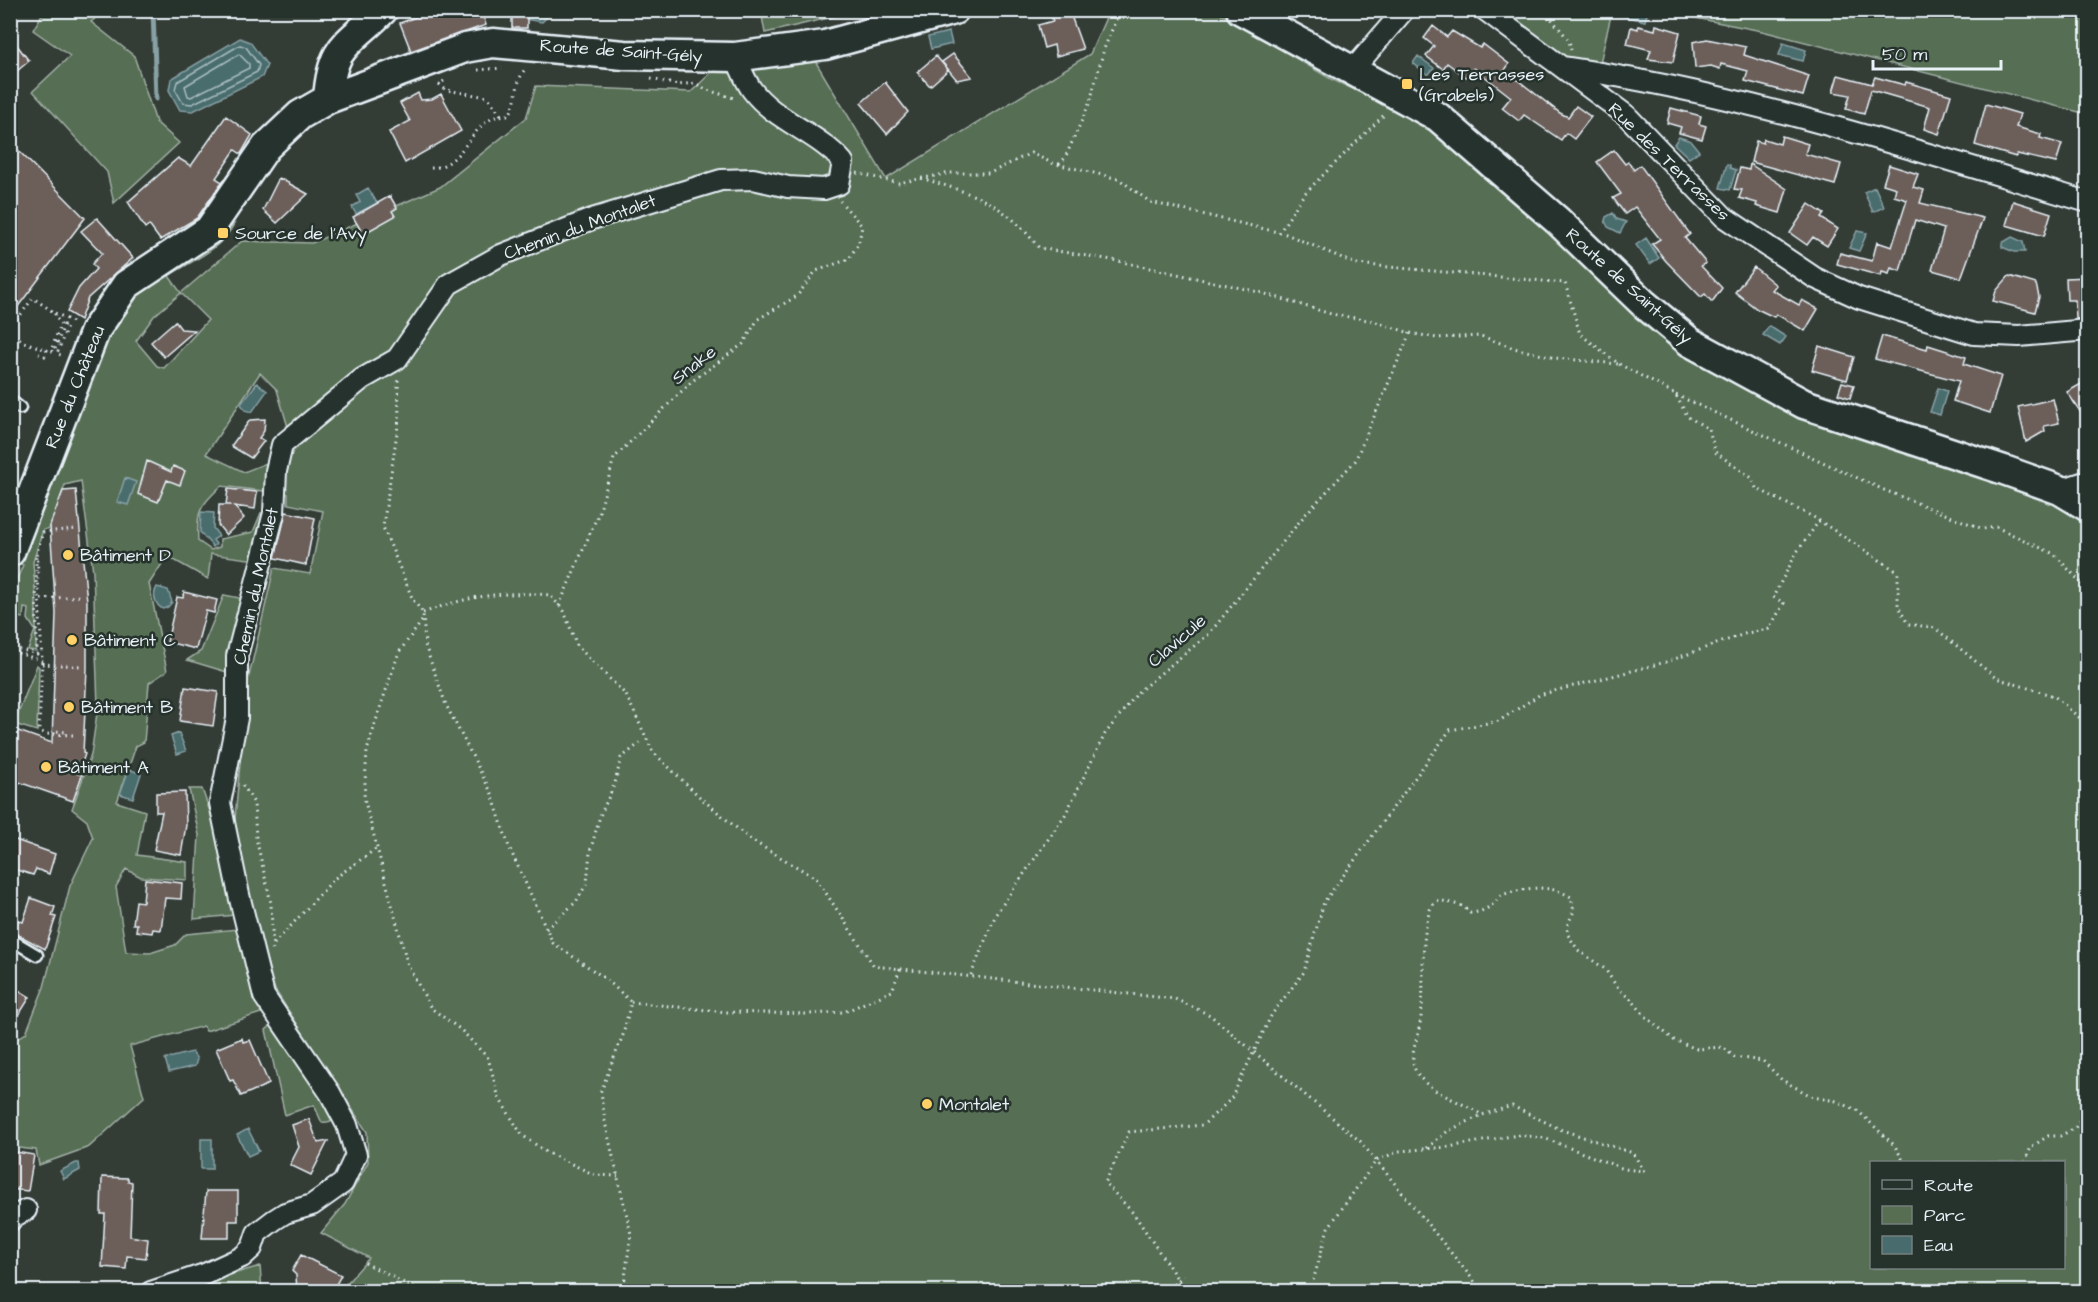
<svg xmlns="http://www.w3.org/2000/svg" width="2098" height="1302" font-family="'Architects Daughter',sans-serif">
<rect width="100%" height="100%" fill="#343c36"/>
<filter id="ink" filterUnits="userSpaceOnUse"><feTurbulence type="fractalNoise" baseFrequency=".0167" numOctaves="2"/><feDisplacementMap in="SourceGraphic" scale="12" xChannelSelector="R" yChannelSelector="G"/><feConvolveMatrix kernelMatrix="1 2 1 2 8 2 1 2 1" color-interpolation-filters="sRGB"/></filter>
<g filter="url(#ink)">
<path fill="#576e53" stroke="#a0b0a6" stroke-width="1.5" fill-rule="evenodd" d="M44,11H104L91,22L134,56L156,122L179,143L114,203L107,172L33,91L70,56L33,30Z
M761,11V10L858,11L765,33Z
M1109,11H1216L1331,79L1428,123L1682,351L2060,504L2087,527V1291H340L369,1258L321,1233L345,1204L368,1162L367,1132L275,990L233,841L247,685L274,568L310,574L323,511L288,504V494L221,486C200,507 196,510 198,541L211,550L220,547V539L253,532L261,513L268,515L256,560L211,554L208,579L167,556L149,584L167,671L149,683L144,742L136,746L117,802L145,811L137,855L187,862V880L141,877L126,869L116,887L126,952L150,953L175,945L186,934L238,929L267,1011L206,1031L203,1026L130,1046L144,1097L89,1147L39,1165L36,1150L11,1147V1043L26,1033L44,987L70,886L93,838L87,821L72,809L91,755L98,706L93,571L81,481L65,485L50,528L43,530L33,562L36,600V651L28,650L35,630L28,619L29,609L24,608L23,618L11,616L10,595L23,565L19,563L102,348L119,314L155,278L210,247L232,225L234,224C220,251 192,260 169,276L181,293L242,241L312,243L440,187L526,118L536,86L691,92L714,70L814,59L886,179L1090,54ZM181,293L208,320L164,368L157,366L136,341L154,316ZM260,373L277,390L293,444L292,453L244,472L206,454ZM1872,1162H2064V1268H1872Z
M1495,11H1612L1600,63L1551,54Z
M1660,11H2087V114L1762,31Z
M224,595L245,599L227,672L187,660L201,651Z
M37,665L39,667L37,731L14,724Z
M189,789H202L218,834L235,915L194,919L199,835Z
M275,1022L337,1120L322,1123L314,1105L285,1115L266,1030Z
M260,1266L262,1291H176Z"/>
<path fill="#486c6d" stroke="#88a1a5" stroke-width="1.5" d="M525,11H548V16L542,22L525,19Z
M1624,11H1648L1645,21L1623,16Z
M949,32L952,44L931,49L928,37Z
M240,38L250,42L267,65L262,77L193,111L180,110L169,90L171,79Z
M1783,43L1806,50L1803,61L1779,55Z
M1418,56L1434,68L1428,75L1413,63Z
M1679,137L1691,141L1699,151L1689,158L1674,144Z
M1727,164L1730,165V168L1736,170L1730,190L1720,188Z
M1875,187L1884,207L1873,212L1864,192Z
M368,188L377,203L356,214L352,207L360,202L356,195Z
M1613,213L1617,219L1626,222L1620,233L1608,227L1605,221L1606,217Z
M1857,231L1867,233L1859,251L1849,248Z
M2012,237L2023,242L2025,252H2014L2002,247V243Z
M1646,238L1659,258L1650,264L1636,245Z
M1769,326L1786,337L1780,345L1763,335Z
M257,383L267,391L252,412L245,410L241,404Z
M1938,388L1947,391L1940,415L1930,412Z
M125,478L136,482L128,505L117,502Z
M201,512L214,513L213,528L219,536L213,540L216,544L213,547L200,532Z
M157,587L168,590L172,602L168,607L163,609C155,605 152,595 157,587Z
M179,733L186,751L177,754L171,736Z
M129,769L141,774L133,798L120,794Z
M192,1052L197,1059L195,1066L169,1072L165,1059Z
M248,1129L259,1151L248,1156L237,1135Z
M201,1139H212V1169H201Z
M76,1163H79L80,1170L64,1179L60,1171Z"/>
<g fill="none" stroke-linecap="round" stroke-linejoin="round">
<path stroke="#a8bcc0" stroke-width="1.5" d="M240,45L246,47L259,65L257,72L192,104L183,103L175,89L177,82Z
M239,54L249,64V68L191,97L188,96L185,86Z"/>
<path stroke="#88a1a5" stroke-width="5" d="M153,10L156,99"/>
</g>
<path fill="#6c5f5a" stroke="#e8f1f8" stroke-width="1.5" d="M434,10H481L486,25L411,51L400,23Z
M512,10H527V28H512Z
M1069,10L1083,49L1056,56L1054,45L1044,48L1038,25L1053,21L1051,16Z
M1656,25L1680,32L1673,62L1648,59L1651,50L1627,44L1631,27L1638,29V26L1655,30Z
M1433,26L1447,37L1452,31L1480,48L1483,44L1509,64L1505,70L1560,113L1568,117L1576,106L1591,117L1574,139L1566,133L1561,140L1524,115L1519,121L1502,108L1511,97L1474,68L1466,77L1447,63L1443,69L1426,56L1434,46L1424,38Z
M10,36L29,61L10,77Z
M1707,39L1746,47L1744,55L1809,76L1803,96L1745,81L1748,71L1721,64L1720,69L1711,66L1695,68L1693,42Z
M953,54L959,61L972,77L957,80L942,62Z
M936,56L948,70L930,86L917,72Z
M1838,75L1872,84L1875,77L1905,85L1906,82L1951,95L1939,134L1924,129L1930,107L1871,90L1864,114L1846,109L1850,95L1833,92Z
M885,82L908,112L887,134L861,103Z
M418,93L421,100L432,99L441,94L461,131L405,163L389,132L410,121L400,103Z
M1986,104L2020,114L2016,127L2041,134L2040,138L2062,144L2056,163L2017,154L2016,157L1975,145Z
M1671,108L1701,116L1699,124L1706,126L1702,139L1679,133L1681,127L1667,123Z
M226,116L252,135L241,154L235,150L216,178L222,182L197,218L160,240L149,225L145,228L128,202L178,158L191,166Z
M1782,136L1808,144L1805,154L1841,164L1835,185L1751,162L1756,141L1763,143L1764,139L1780,144Z
M10,142L85,218L10,317V224L18,214L10,208Z
M1614,150L1625,164L1628,162L1634,170L1640,165L1690,234L1685,238L1706,263L1701,266L1722,288L1712,302L1705,294L1701,297L1666,261L1652,244L1660,239L1635,207L1625,214L1613,198L1621,194L1597,162Z
M1750,164L1787,189L1780,213L1756,206L1757,203L1739,198L1742,190L1734,189L1740,168L1749,170Z
M1889,165L1918,174L1913,187L1924,190L1920,203L1983,218L1961,278L1932,270L1944,229L1915,220L1900,271L1891,268L1889,274L1882,272L1881,276L1837,264L1840,253L1872,261L1877,242L1892,247L1907,200L1894,196L1896,188L1883,184Z
M279,178L308,194L277,223L263,210Z
M390,196L397,208L392,211L395,216L363,234L353,217Z
M2013,201L2051,213L2044,236L2006,225Z
M1809,204L1824,214L1821,218L1838,229L1827,246L1813,237L1807,245L1790,233Z
M97,218L133,258L88,298L80,320L67,312L79,288L96,269L92,264L102,253L81,231Z
M1754,267L1776,285L1772,290L1799,305L1802,300L1818,309L1805,331L1776,314L1774,317L1757,309L1735,292Z
M2009,276L2036,284L2039,297L2035,312L1993,301L1996,291Z
M2088,277V318L2076,319L2075,300H2067L2066,278Z
M175,321L181,329L195,330L164,357L151,342Z
M1882,336L1927,349L1928,345L1966,357L1964,364L2001,376L1990,413L1953,401L1959,381L1875,359Z
M1819,346L1854,357L1847,380L1812,370Z
M2088,380V423L2067,392Z
M1842,382L1854,385L1850,398L1838,394Z
M2053,399L2059,423L2044,426L2045,431L2026,442L2018,407Z
M265,419L264,431L259,438L264,441L251,458L231,446L250,420Z
M147,461L171,472L173,466L185,471L180,485L167,480L158,502L138,494Z
M228,489L257,492L255,509L234,506L244,518L226,535L218,525L219,505H231H226Z
M76,490L87,601V668L83,753L85,754L78,774L82,775L73,801L10,779V728L52,743L56,613L50,525L63,491Z
M286,512L315,518L306,565L275,558Z
M184,592L217,600L214,613L206,611L196,649L167,642L177,597L183,598Z
M185,687L218,692L213,726L180,721Z
M185,792L186,825L181,855L154,850L162,812H156V793Z
M10,838L55,854L49,874L36,869L33,875L10,868Z
M145,879L182,883L181,899L165,898L161,930L153,929L152,933L136,931L137,924H133L136,901L143,902Z
M31,898L55,907L52,916L56,917L45,949L13,932L17,920L23,922Z
M10,985L30,997L10,1029Z
M242,1038L243,1042L250,1040L269,1084L241,1096L233,1080L230,1081L216,1049Z
M309,1119L318,1143L328,1141L311,1175L290,1165L299,1147L292,1125Z
M10,1151L34,1155L28,1191L10,1189Z
M102,1177L128,1178V1181L132,1182L130,1236L148,1239L146,1258L127,1256L126,1269L102,1267L105,1214H101Z
M206,1191H238V1221H229V1238H202Z
M301,1255L341,1275L332,1292H297L296,1275L292,1271Z"/>
<g fill="none" stroke-linecap="round" stroke-linejoin="round">
<g stroke="#e8f1f8" stroke-width="15">
<path id="lane" d="M10,400L20,408
M10,939L37,955"/>
</g>
<g stroke="#e8f1f8" stroke-width="24">
<path id="street" d="M1485,10L1626,115L1724,217L1815,278L1859,298L1974,334L2019,336L2088,330
M1562,67C1741,93 1914,150 2088,202
M1351,72L1404,10
M2060,490L2088,481
M10,1221L13,1217L26,1210
M151,1292L205,1274L242,1257L252,1248L257,1233L274,1220L285,1213L312,1205L343,1183L356,1155L347,1125L330,1093L264,996L239,895L220,803L237,718V656L274,513L276,471L282,445L362,379L397,359L449,284L501,255L592,219L721,180L753,179L788,187L824,189L839,184L843,162C818,133 774,120 752,90C745,81 741,68 735,57"/>
</g>
<g stroke="#e8f1f8" stroke-width="33">
<path id="secondary" d="M1241,10L1438,117L1558,221L1644,304L1690,342L1804,404L2004,470L2060,490L2088,507
M328,99C332,44 347,46 383,10
M10,552L95,331L126,285L209,230L266,147L300,115L328,99L465,48L493,43L624,55L735,57L825,45L954,10"/>
</g>
<path stroke="#e8f1f8" stroke-width="3" stroke-dasharray="1.5 4.5" stroke-linecap="butt" d="M1544,10L1569,40L1571,50
M478,70L502,68
M651,79L678,85L695,83L707,90L734,98
M444,81L439,84L446,90L488,97L501,115
M1059,164L1065,158L1090,102L1104,49L1120,10
M431,168C467,167 470,114 509,115C519,100 514,82 526,68
M857,173L898,183L950,173H990L1031,153L1052,163L1119,179L1150,202L1286,234L1356,264L1565,283L1580,334L1619,364L1675,394L1688,417L1709,429L1715,452L1752,478L1756,488L1815,518L1898,572V606L1908,624L1935,628L1996,678L2054,696L2082,720L2088,721
M921,178C975,195 1002,200 1039,248L1118,261L1259,292L1331,314L1373,321L1410,333L1437,338L1481,336L1514,348L1555,358L1618,364
M1279,233L1304,194L1385,114
M55,313L75,323
M10,329L33,298L55,313V317L61,323L51,351L54,352L64,325L67,327L57,354L61,355
M10,331L24,342L47,350L45,356L39,354
M398,380L399,419L383,527L413,600L423,613L425,645L446,705L492,794L509,847L553,943L606,979L631,1002L623,1035L601,1091L605,1122L631,1234L623,1292
M1676,395L1884,490L1983,529L1996,527L2054,554L2088,590
M10,589V592
M41,599L81,596
M559,606L600,510L614,458L691,382L743,344L758,319L797,296L816,271L849,259L859,242L862,226L840,201
M423,613C467,596 502,591 550,595L564,611L577,646L626,695L653,752L702,799L751,840L816,878L874,966L1175,999L1210,1015L1360,1141L1483,1292
M422,621L399,652L379,711L367,751L364,798L408,966L431,1008L461,1030L488,1058L499,1098L522,1135L546,1152L595,1175L618,1176
M19,649L37,654L36,555
M18,653L42,661
M42,664L81,666
M54,734V731L68,732
M73,735L45,734L39,730L42,661L37,552L43,532L77,529
M243,785L254,803L256,838L271,903L273,953
M546,929L576,902L587,883L590,852L600,816L615,783L621,758L644,740
M274,944L335,878L377,848
M971,975L996,914L1065,815L1105,734L1139,691L1209,634L1304,516L1355,461L1410,333
M631,1002L726,1012L809,1014L844,1012L892,991L900,969
M1427,1148L1448,1131L1482,1115
M2025,1162L2031,1147L2048,1136H2060L2075,1128L2088,1109
M1644,1171L1633,1153L1562,1130L1512,1106L1482,1115C1462,1101 1430,1094 1417,1073C1408,1059 1416,1044 1419,1029C1427,991 1418,948 1430,910C1431,906 1435,903 1439,900L1463,906L1470,913C1484,912 1492,907 1501,895C1527,888 1547,883 1571,897L1574,911L1567,926L1568,935L1578,950L1605,969L1619,990L1632,1000L1645,1016L1674,1040L1697,1049L1723,1047L1734,1057L1763,1061L1782,1080L1813,1097L1836,1101L1857,1110L1895,1146L1904,1162
M365,1263L422,1292
M1165,1292L1183,1276
M1186,1292L1134,1214L1105,1183L1129,1132L1203,1125L1231,1099L1272,1014L1304,972L1324,902L1450,730L1499,721L1539,695L1666,662L1747,633L1769,629L1784,603L1773,597L1797,552L1819,521
M1310,1292L1328,1228L1376,1161L1399,1151L1448,1147L1518,1135L1544,1138L1624,1169L1644,1171"/>
<use href="#lane" stroke="#26332d" stroke-width="10"/>
<use href="#street" stroke="#26332d" stroke-width="20"/>
<use href="#secondary" stroke="#26332d" stroke-width="28"/>
</g>
</g>
<g fill="#ffd166" stroke="#26332d" stroke-width="2">
<rect x="1401" y="78" width="12" height="12" rx="3"/>
<rect x="217" y="227" width="12" height="12" rx="3"/>
<circle cx="68" cy="555" r="6"/>
<circle cx="72" cy="640" r="6"/>
<circle cx="69" cy="707" r="6"/>
<circle cx="46" cy="767" r="6"/>
<circle cx="927" cy="1104" r="6"/>
</g>
<g text-anchor="middle" dominant-baseline="central" stroke-width="5" stroke-linejoin="round" paint-order="stroke">
<g font-size="18" fill="#e8f1f8" stroke="#26332d">
<text transform="translate(621 51) rotate(4)">Route de Saint-Gély</text>
<text transform="translate(1669 162) rotate(44)">Rue des Terrasses</text>
<text transform="translate(580 227) rotate(-20)">Chemin du Montalet</text>
<text transform="translate(1629 286) rotate(42)">Route de Saint-Gély</text>
<text transform="translate(694 365) rotate(-38)">Snake</text>
<text transform="translate(75 387) rotate(-68)">Rue du Château</text>
<text transform="translate(256 586) rotate(-78)">Chemin du Montalet</text>
<text transform="translate(1177 641) rotate(-41)">Clavicule</text>
</g>
<g font-size="18" fill="#e8f1f8" stroke="#26332d" text-anchor="start">
<text x="1419" y="74">Les Terrasses<tspan x="1419" dy="21">(Grabels)</tspan></text>
<text x="235" y="233">Source de l'Avy</text>
<text x="80" y="555">Bâtiment D</text>
<text x="84" y="640">Bâtiment C</text>
<text x="81" y="707">Bâtiment B</text>
<text x="58" y="767">Bâtiment A</text>
<text x="939" y="1104">Montalet</text>
</g>
</g>
<rect width="2098" height="1302" fill="none" stroke="#26332d" stroke-width="36"/>
<rect x="18" y="18" width="2062" height="1266" fill="none" stroke="#e8f1f8" stroke-width="2" filter="url(#ink)"/>
<rect x="1870" y="1161" width="195" height="108" fill="#26332d" stroke="#747f7e" stroke-width="1.5"/>
<rect x="1882" y="1180" width="30" height="9" fill="#26332d" stroke="#747f7e" stroke-width="1.5"/>
<text x="1924" y="1191" font-size="18" fill="#e8f1f8">Route</text>
<rect x="1882" y="1206" width="30" height="18" fill="#576e53" stroke="#747f7e" stroke-width="1.5"/>
<text x="1924" y="1221" font-size="18" fill="#e8f1f8">Parc</text>
<rect x="1882" y="1236" width="30" height="18" fill="#486c6d" stroke="#747f7e" stroke-width="1.5"/>
<text x="1924" y="1251" font-size="18" fill="#e8f1f8">Eau</text>
<path d="M1873 60v9h128v-9" fill="none" stroke="#e8f1f8" stroke-width="3"/>
<text x="1882" y="60" font-size="18" fill="#e8f1f8" stroke="#26332d" stroke-width="4.5" paint-order="stroke">50 m</text>
</svg>
